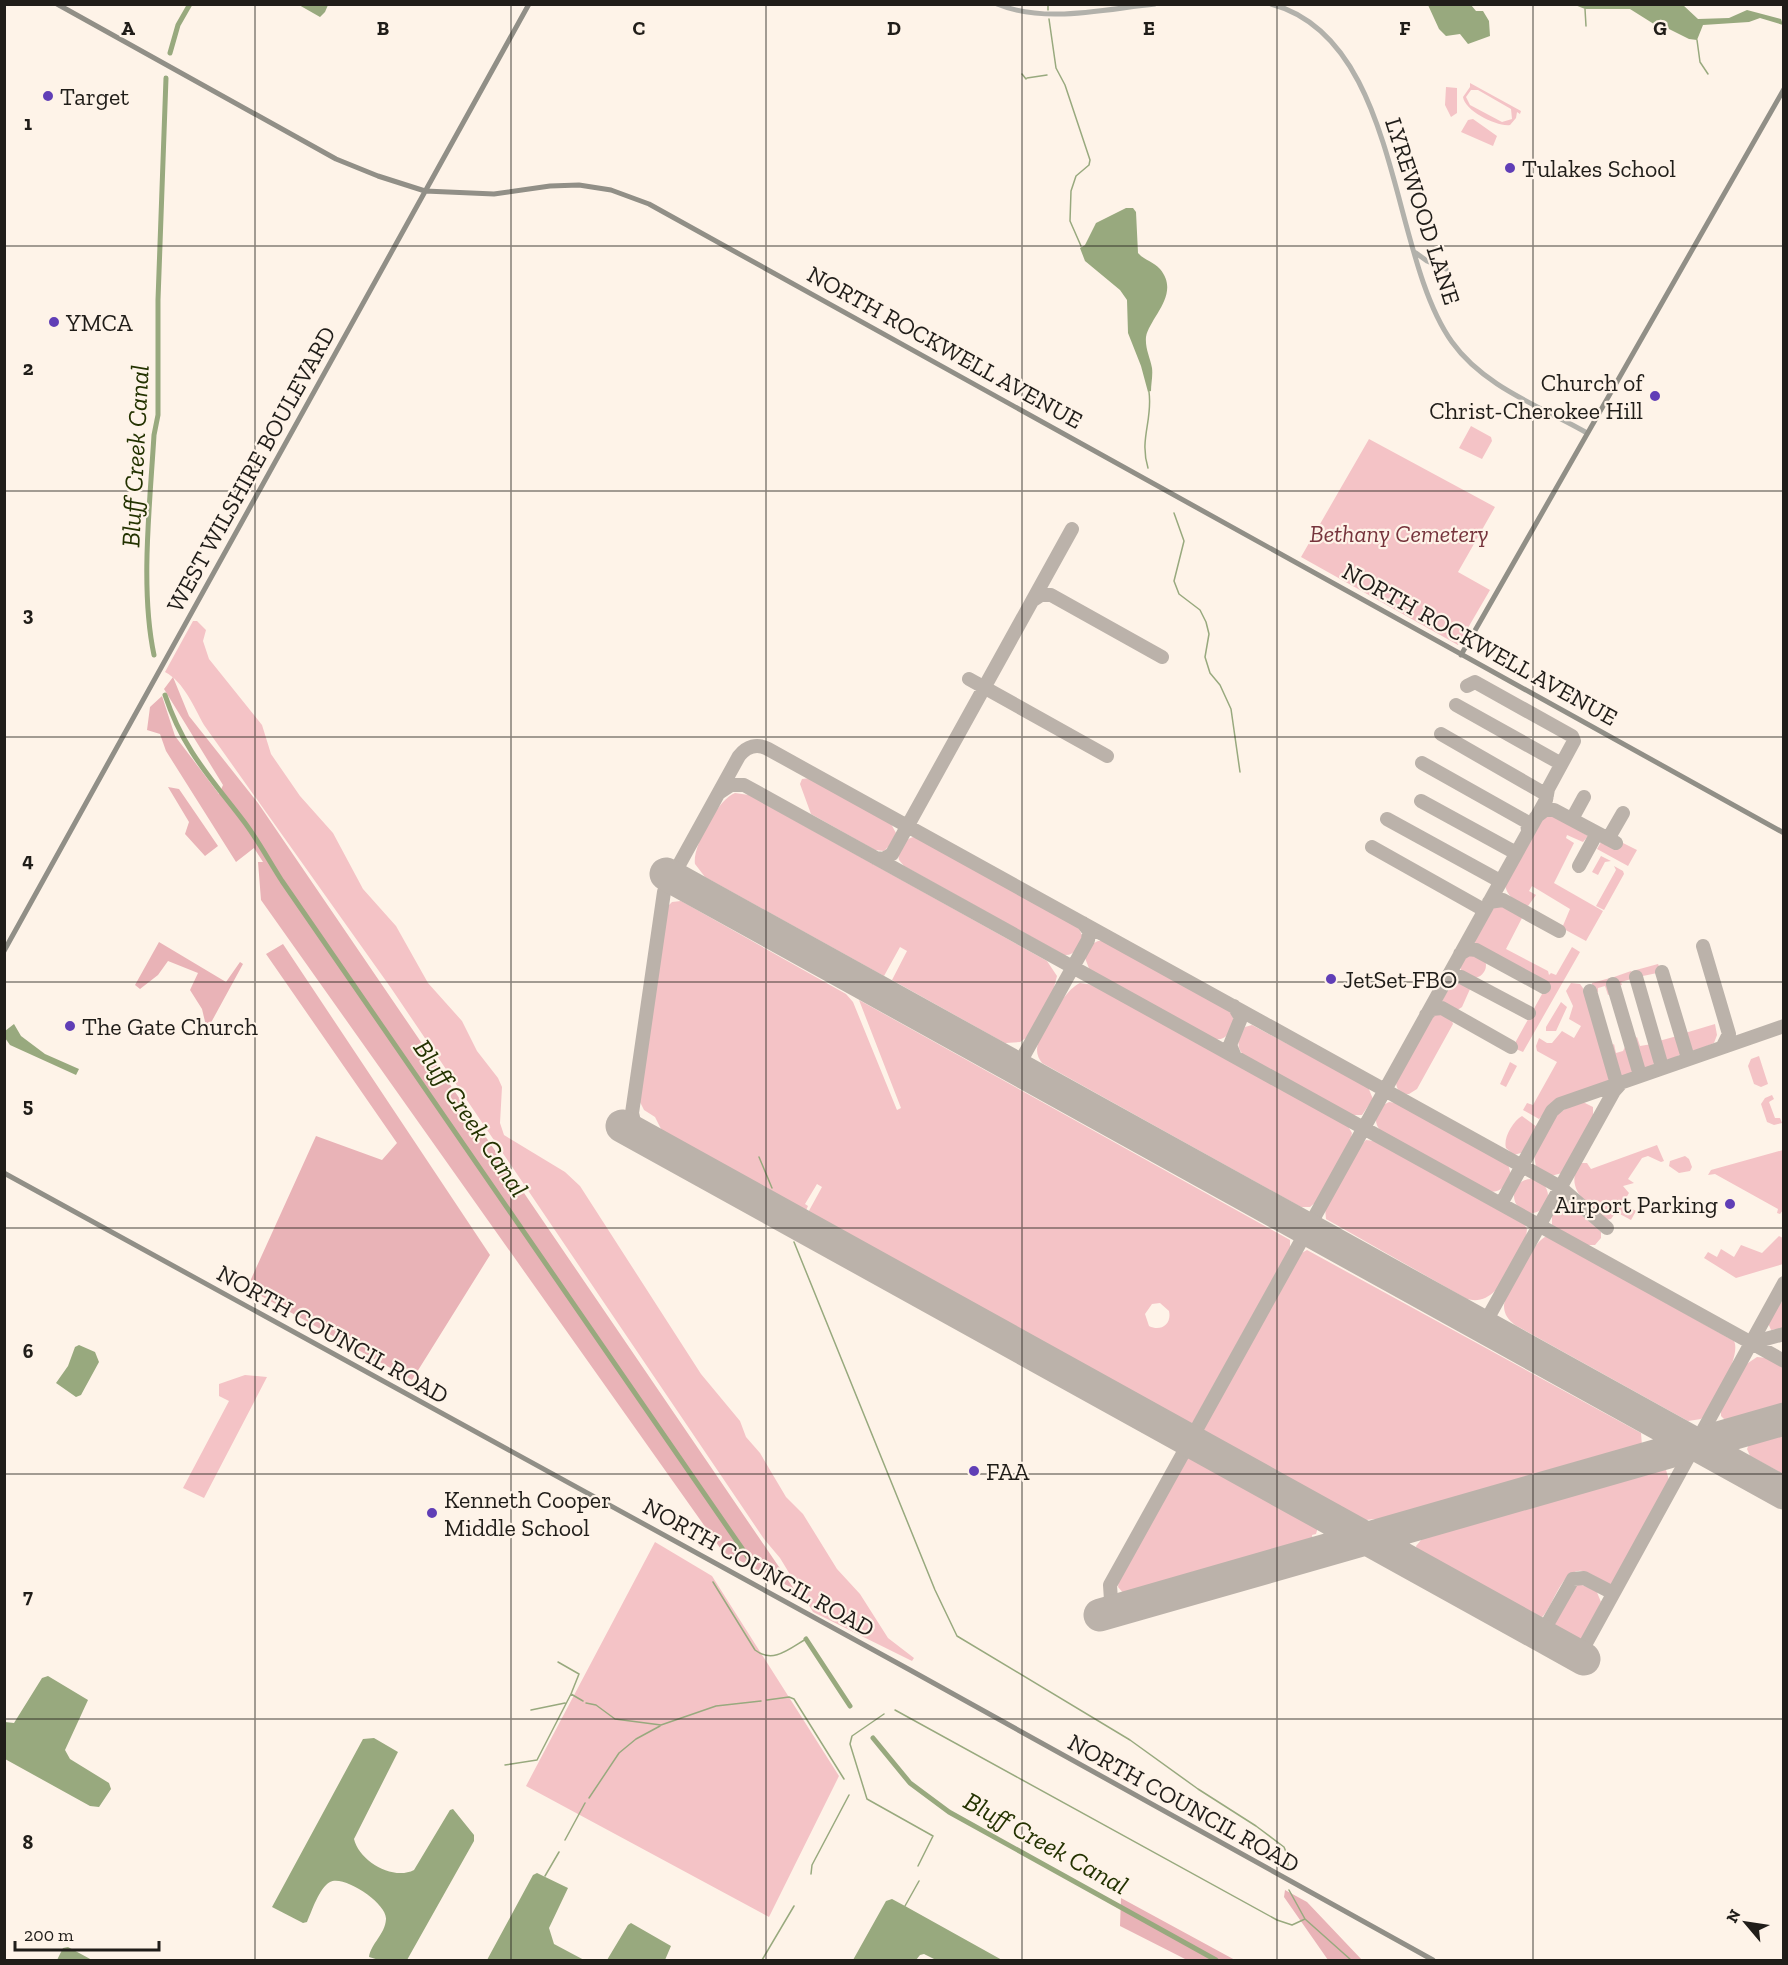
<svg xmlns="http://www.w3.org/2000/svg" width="1788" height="1965" font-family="'Zilla Slab',serif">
<rect width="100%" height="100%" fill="#fef3e8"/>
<path fill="#f4c3c6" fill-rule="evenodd" d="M1470,83L1521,111L1520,114L1517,112L1516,118L1510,125C1497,127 1465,111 1463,97L1470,87ZM1471,90H1478L1511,109L1512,119L1502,122L1470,105L1466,97Z
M1446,87L1457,88V113L1451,117L1445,105Z
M1473,119L1497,136L1493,146L1461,132L1468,120Z
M1471,426L1491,437L1492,441L1482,459L1459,448Z
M1369,439L1495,507L1458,572L1490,590L1458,645L1301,557Z
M193,621H197L206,630L203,641L209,659L262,725L271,754L300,796L333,833L363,889L396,926L428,983L462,1021L477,1051L498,1078L502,1087L500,1123L504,1135L565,1172L580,1186L701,1374L740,1421L746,1437L760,1453L786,1497L803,1514L837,1569L860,1594L888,1638L914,1658L912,1661L813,1612L780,1558L764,1539L391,988L204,725C194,707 184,682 165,672Z
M810,778L890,822L896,833L889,846L884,851L875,850L811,814L800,784L802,779Z
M735,793L749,795L1047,961L1057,976L1053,991L1029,1036L1020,1042L1005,1043L892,980L907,951L900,947L884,976L705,877L695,864C692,847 718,799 735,793Z
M1548,816H1555L1588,836L1583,842L1567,835L1566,838L1574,843L1554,883L1603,911L1586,941L1562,928L1570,909L1532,886L1529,891L1536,895L1528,906C1516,902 1506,896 1505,884L1540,821Z
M913,837L920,839L1078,926L1083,938C1078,947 1075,956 1064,955L904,866L899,860C897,850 903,840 913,837Z
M1617,840L1637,850L1628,866L1597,849L1601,842L1613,848Z
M1601,856L1611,861L1605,862L1598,875L1592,872Z
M1614,866L1623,871L1624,874L1604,910L1596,906L1616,870Z
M681,901L846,994L853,1002L897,1110L901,1108L859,1000L1290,1240V1248L1192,1424L1181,1427L805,1218L822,1187L817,1184L805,1204L808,1206L803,1217L667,1141L655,1117L644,1110L640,1102L667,907L672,902ZM1160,1303L1169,1311C1172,1324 1161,1332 1149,1326L1145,1314L1152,1304Z
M1497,906L1506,907L1522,918L1506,949L1548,971L1549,975L1551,973L1556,975L1572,947L1580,952L1523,1052L1516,1049L1515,1043L1547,985L1476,945L1474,940L1491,910Z
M1098,941H1105L1230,1010L1235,1023C1229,1033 1226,1041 1214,1039L1090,971L1085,958L1092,944Z
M1460 965a13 13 0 1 1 26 0a13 13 0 1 1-26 0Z
M1658,964L1662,972L1638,977L1636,970Z
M1631,971L1635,978L1621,982L1622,985L1618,986L1614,977Z
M1610,978L1611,994L1608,995L1605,986L1598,988V992L1592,990V983Z
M1454,979L1467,984L1470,989L1462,1007L1456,1011L1445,1006L1442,1001Z
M1080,983L1094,985L1348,1126L1352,1133L1351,1138L1316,1202L1310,1207H1301L1042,1063C1039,1059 1037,1055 1037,1050C1037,1035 1066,988 1080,983Z
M1571,983L1580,984L1588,995L1611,1078L1609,1082L1558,1099L1539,1119L1523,1110L1527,1103L1533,1105L1557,1062L1537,1051L1536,1046L1539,1038L1547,1043H1552L1562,1031L1574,1038L1581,1026L1569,1019L1573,1006L1566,991Z
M1561,1002L1567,1007L1556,1031H1546V1027Z
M1440,1011L1451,1017L1453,1024L1417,1089L1409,1094C1400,1095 1396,1089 1396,1081L1434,1013Z
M1715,1024L1717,1035L1714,1043L1695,1051L1690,1049L1685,1033Z
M1252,1025L1368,1087L1373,1099L1362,1115H1351L1243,1055C1235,1045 1239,1038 1245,1027Z
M1677,1036L1681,1054L1670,1060L1665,1059L1659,1041Z
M1637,1037L1640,1046L1652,1044L1657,1059L1652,1066L1646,1069L1639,1065L1632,1041Z
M1614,1044L1616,1053L1623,1051L1625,1047L1629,1048L1635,1067L1632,1073L1623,1077L1617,1074L1609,1047Z
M1759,1056L1768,1084L1761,1087L1754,1084L1748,1066L1751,1059Z
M1510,1062L1517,1066L1506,1087L1500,1084Z
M1772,1095L1774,1099L1769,1102L1775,1118H1780L1782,1123L1774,1125L1767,1122L1761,1104L1765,1098Z
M1581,1101L1593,1107V1116L1562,1173L1551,1176L1536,1167L1534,1155L1558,1113Z
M1389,1102L1396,1103L1508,1164L1511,1175C1504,1186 1502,1194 1487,1191L1381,1131C1371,1121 1377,1107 1389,1102Z
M1522,1116L1537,1127L1524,1152L1514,1155L1506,1148C1503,1138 1513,1121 1522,1116Z
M1366,1140L1374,1141L1524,1224L1527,1229L1526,1238C1513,1261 1499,1308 1467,1299L1326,1219L1325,1208L1360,1146Z
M1657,1145L1664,1161L1661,1162L1648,1156L1642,1158L1628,1179L1634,1183L1623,1186L1629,1193L1623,1203L1636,1211L1631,1220L1616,1212L1611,1219L1605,1220C1588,1205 1562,1187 1581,1163H1587L1591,1169Z
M1783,1150V1210L1780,1214L1777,1213L1778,1209L1715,1174L1708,1175L1711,1170Z
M1685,1156L1689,1159L1692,1167L1690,1171L1679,1173L1669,1166L1670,1161Z
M1514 1196a17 17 0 1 1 34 0a17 17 0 1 1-34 0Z
M1567,1202L1601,1232V1238L1595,1245H1585L1552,1225V1214L1556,1205Z
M1547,1236L1734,1341C1742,1356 1712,1407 1701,1419L1688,1421L1515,1325C1509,1320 1504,1315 1504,1306C1504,1293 1535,1239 1547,1236Z
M1779,1236L1783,1238V1264L1736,1278L1704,1258L1708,1252L1717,1257L1721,1249L1734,1257L1741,1245L1762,1253Z
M1307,1250L1641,1433L1642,1446L1639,1449L1377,1524L1375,1519L1357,1521L1342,1516L1208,1441L1203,1435L1204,1427L1300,1254Z
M1783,1301V1328L1771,1330L1768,1323L1778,1305Z
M1757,1357L1767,1358L1783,1368V1407L1733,1422L1726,1421L1721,1416V1408L1745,1365Z
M245,1375L267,1377L204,1498L183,1488L229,1401L219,1396V1384Z
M1783,1430H1784L1783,1474L1750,1456L1747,1449L1751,1440Z
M1198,1454L1313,1518L1318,1527L1316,1534L1312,1535L1313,1543L1125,1595L1118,1587L1119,1580L1185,1461L1189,1457Z
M1656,1467L1666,1470L1669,1480L1611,1586C1603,1581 1594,1575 1586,1572C1561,1563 1554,1610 1539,1620H1530L1419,1558L1416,1546L1421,1540L1419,1535Z
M655,1542L712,1576L839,1776L769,1917L526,1786Z
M1579,1584L1596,1590L1601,1602L1582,1640L1571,1642L1550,1631L1572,1589Z"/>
<path fill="#e9b3b7" d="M173,677L189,716L258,803L794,1589L723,1552L261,900L258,862H263L254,848L236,862L166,751L160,734L147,730L150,707L162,696L175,736L219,794L223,785L164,689Z
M168,787L179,789L218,846L205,856L185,834L189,822Z
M159,942L226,982L240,962L243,964L207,1030L202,1009L190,990L198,973L168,961L158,975L140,989L135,985Z
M283,944L490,1255L412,1380L247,1288L316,1136L382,1160L397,1143L266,954Z
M1285,1890L1307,1902L1362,1960H1328L1284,1897Z
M1121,1898L1235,1960H1187L1120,1926Z"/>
<path fill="#98a97e" d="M299,5H328L325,12L320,17Z
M1428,5H1471L1476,11H1483L1489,21L1490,36L1468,44L1460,34L1446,36L1439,29Z
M1575,5H1683L1698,19L1729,18L1747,10L1781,19L1783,25L1760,18L1749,22L1703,25L1697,40L1689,39L1661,25L1657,26L1630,9H1585Z
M1126,208H1133L1136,212L1138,253C1144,260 1154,262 1160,269C1181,294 1150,317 1146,337C1145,349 1150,357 1152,368C1153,375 1151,384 1151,391L1148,392L1141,366L1128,333L1127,300L1120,290L1085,261L1080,248L1085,245L1096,223Z
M14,1024L21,1036L45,1054L79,1069L76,1075L10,1045L5,1038V1031Z
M79,1345L95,1352L99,1362L81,1395L76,1397L56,1383L68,1366L75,1347Z
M48,1676L88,1700L65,1750L70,1759L109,1783L111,1789L99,1807L90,1806L5,1759V1722L14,1723L42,1678Z
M374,1738L398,1752L354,1839C359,1861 393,1881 414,1870L450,1810L453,1809L474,1835V1841L407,1960H379L369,1957C371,1943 385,1935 386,1919C387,1903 343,1874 330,1882C319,1888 312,1911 307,1922L303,1923L272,1907L363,1739Z
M537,1873L568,1888L549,1928L554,1944L584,1960H487L533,1875Z
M892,1899L905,1906L1002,1960H936L924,1954L920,1955L916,1960H853L886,1901Z
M631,1923L671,1946L665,1960H607L628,1925Z
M68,1947L92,1960H57L63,1948Z"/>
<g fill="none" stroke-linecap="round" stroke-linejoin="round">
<path stroke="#98a97e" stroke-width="1.5" d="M1048,4V10
M1585,9L1586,26
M1049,19L1056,68L1065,85L1090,160L1089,165L1076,176L1071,191L1070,221L1081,246
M1697,40L1700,62L1708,74
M1022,74L1026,79
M1027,78L1047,75
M1148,468C1139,439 1153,420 1149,392
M1174,513L1184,541L1174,581L1179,594L1200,610L1206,622L1209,634L1205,657L1210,673L1220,685L1231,709L1240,772
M759,1157L772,1188
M794,1242L935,1590L957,1636L1130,1740L1198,1789L1256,1826L1284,1847L1288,1857V1868
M713,1582L755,1650C773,1664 789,1649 806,1639
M558,1662L579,1674L571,1694L583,1701
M767,1700L789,1697L794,1699L844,1779
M586,1703L596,1705L615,1719L661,1725L716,1706L761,1701
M531,1710L565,1703
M895,1710L1277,1920L1292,1925L1305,1919
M884,1714L852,1736L850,1744L867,1799L933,1836L918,1866
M505,1765L537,1760L571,1694
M589,1798L619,1753L636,1739L660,1726
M565,1840L585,1803
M811,1874L812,1865L849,1795
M545,1876L559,1852
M1289,1890L1305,1919L1351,1960
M905,1906L919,1881
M762,1960L794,1906"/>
<path stroke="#98a97e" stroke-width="5" d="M170,53L178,25L190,4
M154,655C140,589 150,503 154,435L158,415V300L166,78
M165,695C183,749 209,776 242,819C257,838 269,861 282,881L750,1560
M806,1639L850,1706
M873,1738L910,1783L949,1812L1216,1960"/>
<path stroke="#bbb2aa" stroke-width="14" d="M1032,601L1041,595H1051L1162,657
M969,679L1107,756
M1456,705L1558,762L1560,766
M1441,734L1547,795
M1422,763L1527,822L1528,831
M719,793L731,785H744L1784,1361
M1421,801L1516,853
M1536,817L1545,810H1554L1616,843
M1387,819L1500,881
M1572,819L1584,797
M1608,839L1623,813
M1372,847L1484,910
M875,858L884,859L892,854L1072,529
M1579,866L1597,833
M1489,902L1503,900L1559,931
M1703,946L1729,1034L1723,1046
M1460,954L1468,949L1476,950L1544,987
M1662,972L1688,1058
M1636,977L1662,1067
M1445,982L1450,976L1461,977L1529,1013
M1613,984L1640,1075
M1590,991L1617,1084
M1234,1006L1241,1018L1230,1045L1235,1057
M1426,1015L1432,1009L1442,1008L1511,1047
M1023,1057V1067L1033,1077
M1002,1060L1014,1063L1023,1057L1088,940L1089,931L1083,923
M647,1140L635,1126L632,1113L664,892L739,756C747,746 757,743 768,749L1560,1187L1607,1228
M1501,1204L1552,1111L1560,1104L1784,1026
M1314,1217V1230L1325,1239
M1289,1219L1305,1223L1314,1217
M1490,1314V1327L1499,1336
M1466,1317L1481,1321L1490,1314L1614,1091L1622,1082
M1751,1343L1784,1334
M1124,1608L1111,1600L1110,1585L1546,800L1548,789L1574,741L1572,736L1475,682L1467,686
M1541,1635L1573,1579L1584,1578L1613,1593
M1579,1656L1784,1283"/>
<path stroke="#bbb2aa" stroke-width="33" d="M666,874L1784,1493
M622,1126L1584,1659
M1100,1615L1784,1419"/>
<path stroke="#b2b1ab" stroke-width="5" d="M997,4C1045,24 1105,9 1155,4
M1271,4C1401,39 1388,253 1452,342C1484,387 1542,407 1587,433
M1416,253L1427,261L1446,269"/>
<path stroke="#918f87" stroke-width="5" d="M57,4L336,159L378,176L425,191L494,194L550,186L579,185L611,190L649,204L1784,833
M1461,655L1784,89
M4,951L529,4
M4,1173L910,1670L1433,1960"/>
</g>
<path fill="none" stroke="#201d19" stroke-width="1.5" stroke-opacity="0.55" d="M255,4V1960M511,4V1960M766,4V1960M1022,4V1960M1277,4V1960M1533,4V1960M4,246H1784M4,491H1784M4,737H1784M4,982H1784M4,1228H1784M4,1474H1784M4,1719H1784"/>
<g fill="#603eb6" stroke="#fef3e8" stroke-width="2">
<circle cx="48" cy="96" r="6"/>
<circle cx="1510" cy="168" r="6"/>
<circle cx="54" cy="322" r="6"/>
<circle cx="1655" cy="396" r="6"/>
<circle cx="1331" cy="979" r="6"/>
<circle cx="70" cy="1026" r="6"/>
<circle cx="1730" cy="1204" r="6"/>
<circle cx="974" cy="1471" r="6"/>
<circle cx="432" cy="1513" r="6"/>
</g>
<g text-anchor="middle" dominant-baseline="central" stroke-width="4.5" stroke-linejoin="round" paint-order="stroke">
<g font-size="24" fill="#201d19" stroke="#fef3e8" text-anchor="start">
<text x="60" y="96">Target</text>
<text x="1522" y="168">Tulakes School</text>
<text x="66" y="322">YMCA</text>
<text x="1643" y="382" text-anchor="end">Church of<tspan x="1643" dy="28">Christ-Cherokee Hill</tspan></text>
<text x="1343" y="979">JetSet FBO</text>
<text x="82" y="1026">The Gate Church</text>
<text x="1718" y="1204" text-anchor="end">Airport Parking</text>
<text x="986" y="1471">FAA</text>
<text x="444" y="1499">Kenneth Cooper<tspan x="444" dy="28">Middle School</tspan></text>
</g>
<g font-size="24" fill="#201d19" stroke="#fef3e8">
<text transform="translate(1423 211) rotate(72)">LYREWOOD LANE</text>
<text transform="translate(945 347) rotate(29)">NORTH ROCKWELL AVENUE</text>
<text transform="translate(251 469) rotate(-61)">WEST WILSHIRE BOULEVARD</text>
<text transform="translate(1480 644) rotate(29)">NORTH ROCKWELL AVENUE</text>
<text transform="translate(333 1334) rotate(29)">NORTH COUNCIL ROAD</text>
<text transform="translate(759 1567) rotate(29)">NORTH COUNCIL ROAD</text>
<text transform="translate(1184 1803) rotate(29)">NORTH COUNCIL ROAD</text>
</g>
<g font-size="24" font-style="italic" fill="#76343c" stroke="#fef3e8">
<text x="1399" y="533">Bethany Cemetery</text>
</g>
<g font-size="26" font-style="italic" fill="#233200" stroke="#fef3e8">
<text transform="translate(135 456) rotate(-87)">Bluff Creek Canal</text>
<text transform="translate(471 1118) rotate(56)">Bluff Creek Canal</text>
<text transform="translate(1046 1843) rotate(29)">Bluff Creek Canal</text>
</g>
</g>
<g font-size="20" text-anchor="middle" font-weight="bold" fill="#201d19" stroke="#fef3e8" stroke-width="4.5" stroke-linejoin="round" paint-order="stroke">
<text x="128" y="35">A</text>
<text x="383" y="35">B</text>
<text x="639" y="35">C</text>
<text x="894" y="35">D</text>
<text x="1149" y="35">E</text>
<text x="1405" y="35">F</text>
<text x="1660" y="35">G</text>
<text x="28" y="130">1</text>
<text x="28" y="375">2</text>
<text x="28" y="621">3</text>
<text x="28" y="867">4</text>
<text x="28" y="1112">5</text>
<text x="28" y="1358">6</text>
<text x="28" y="1603">7</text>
<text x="28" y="1849">8</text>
</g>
<rect width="1788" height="1965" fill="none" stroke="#201d19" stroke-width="12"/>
<g transform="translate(1746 1923) rotate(299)" stroke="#fef3e8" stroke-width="4.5" paint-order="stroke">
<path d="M0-4.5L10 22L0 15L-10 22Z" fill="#201d19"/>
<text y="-9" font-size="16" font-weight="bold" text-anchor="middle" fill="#201d19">N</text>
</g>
<path d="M15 1941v9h144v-9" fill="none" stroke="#201d19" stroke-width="3"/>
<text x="24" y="1941" font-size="18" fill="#201d19" stroke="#fef3e8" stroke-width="4.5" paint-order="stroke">200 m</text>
</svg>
